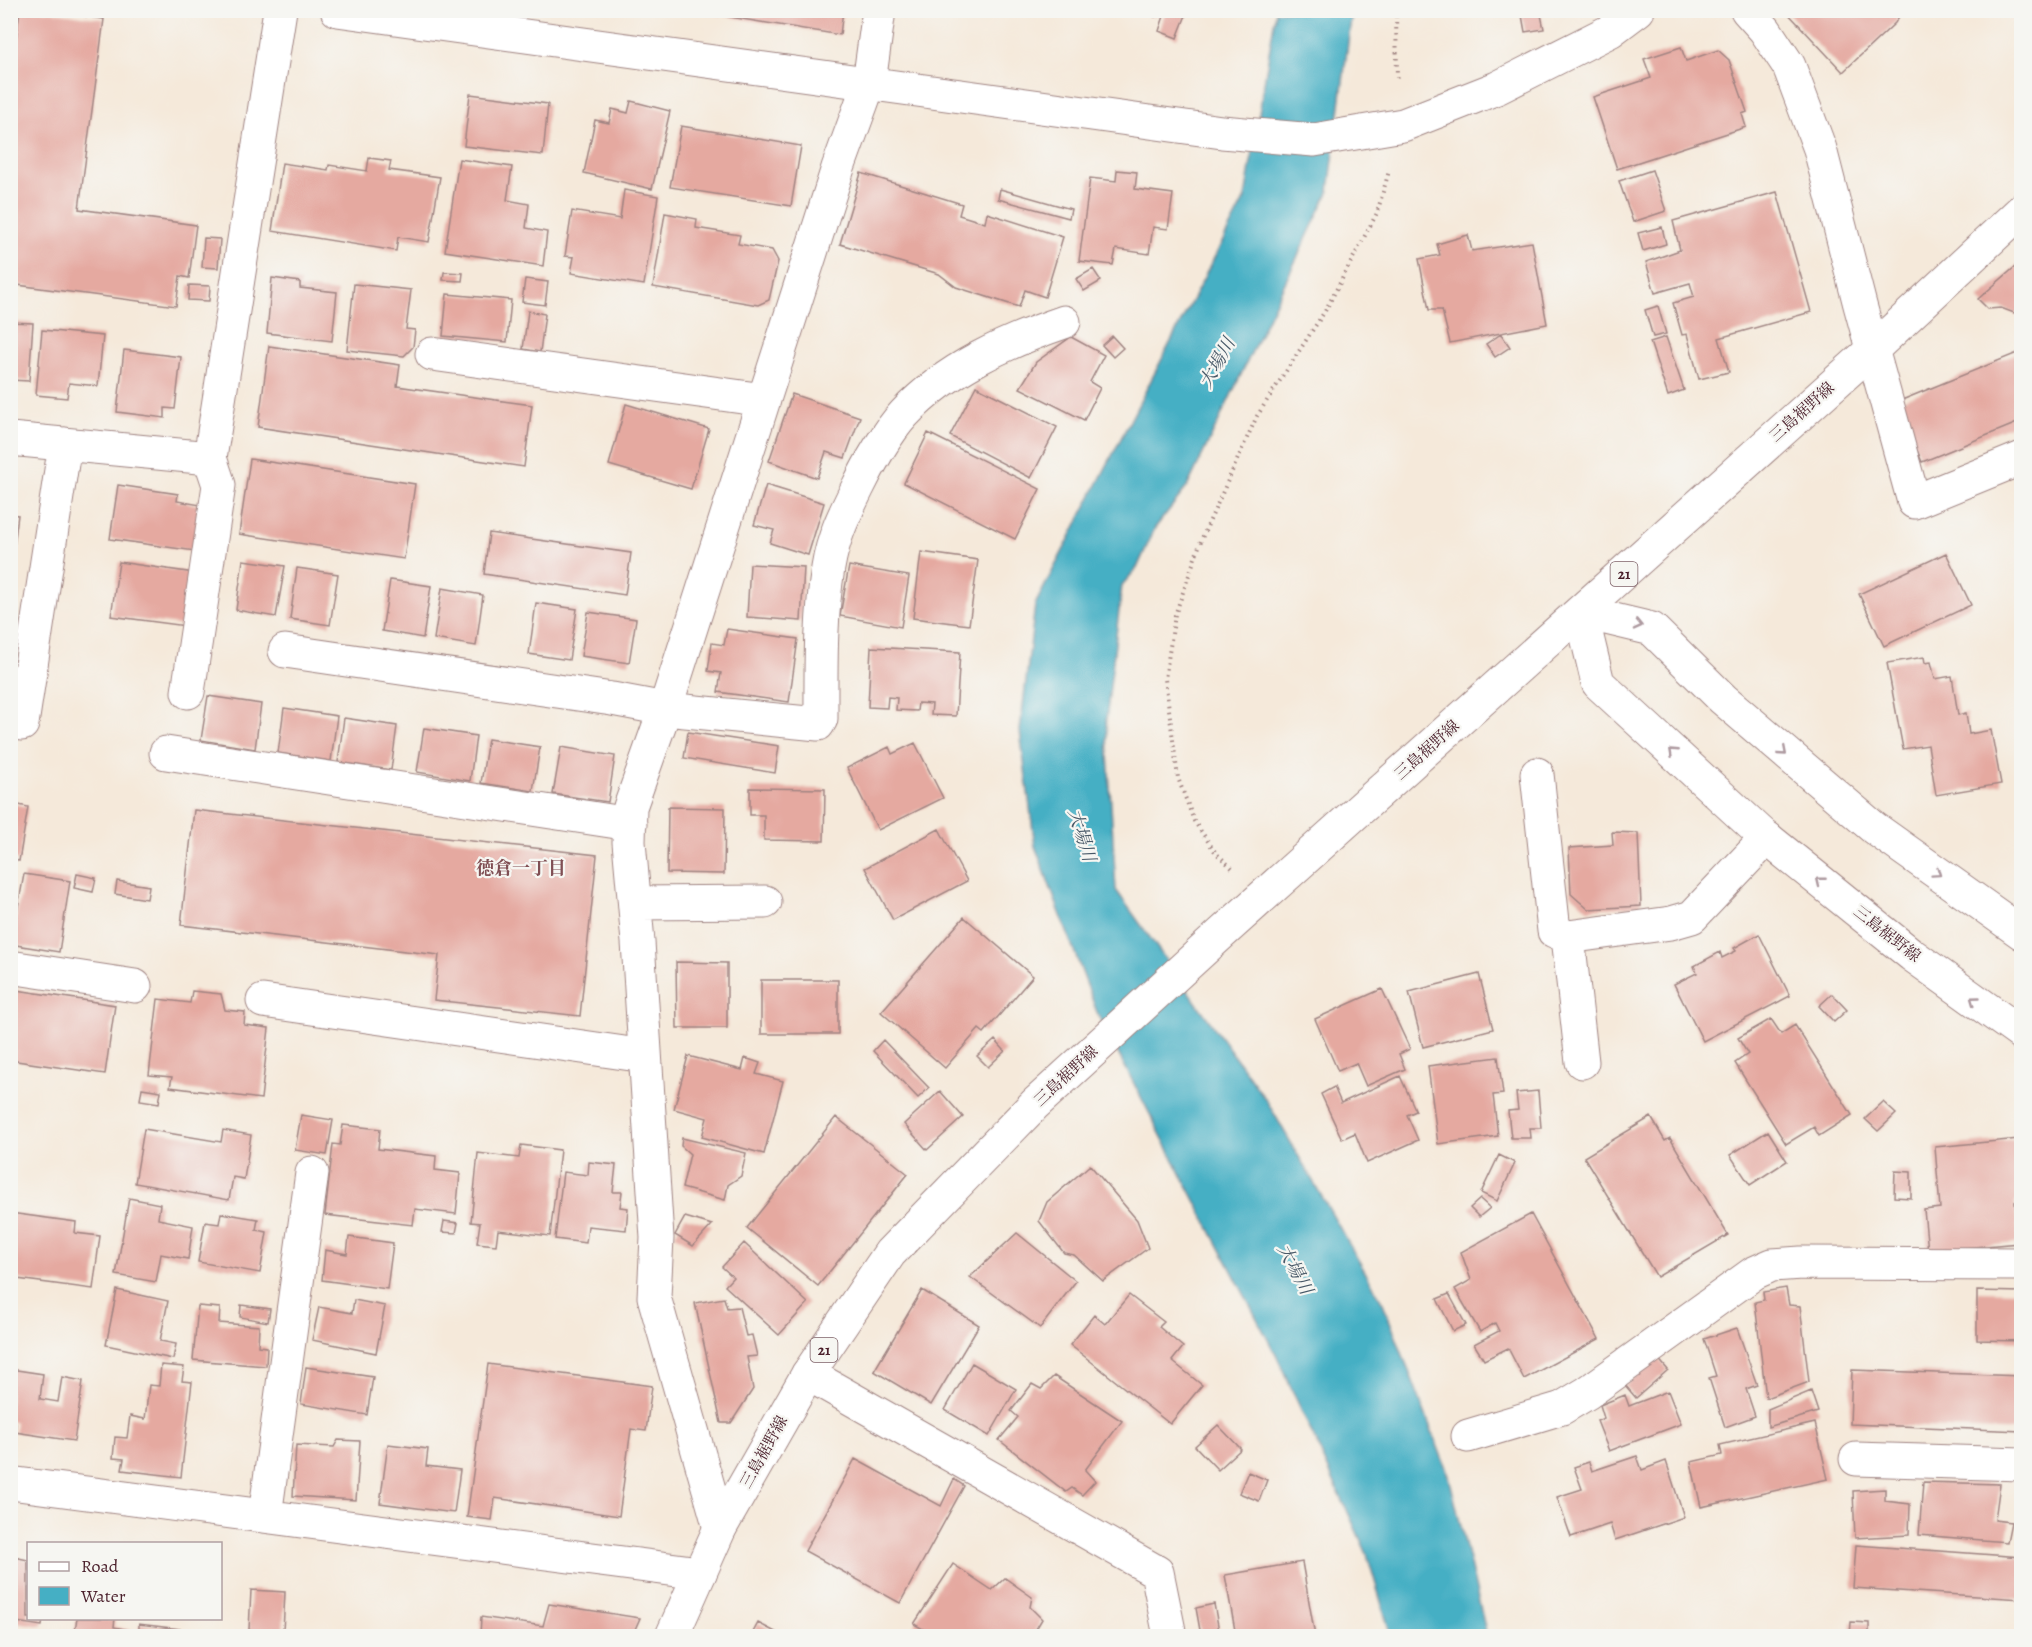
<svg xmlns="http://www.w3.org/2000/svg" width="2032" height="1647" font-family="Alegreya,'Noto Serif JP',serif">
<rect width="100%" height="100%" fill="#f6f6f2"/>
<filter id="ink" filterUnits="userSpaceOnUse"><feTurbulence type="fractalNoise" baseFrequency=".0167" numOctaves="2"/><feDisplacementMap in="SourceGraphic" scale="12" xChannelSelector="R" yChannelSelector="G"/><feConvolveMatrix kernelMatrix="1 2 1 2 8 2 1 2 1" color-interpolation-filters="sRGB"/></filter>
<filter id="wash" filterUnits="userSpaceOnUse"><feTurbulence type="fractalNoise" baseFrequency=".008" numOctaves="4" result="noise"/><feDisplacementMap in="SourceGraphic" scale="24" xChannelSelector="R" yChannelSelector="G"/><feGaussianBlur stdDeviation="1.35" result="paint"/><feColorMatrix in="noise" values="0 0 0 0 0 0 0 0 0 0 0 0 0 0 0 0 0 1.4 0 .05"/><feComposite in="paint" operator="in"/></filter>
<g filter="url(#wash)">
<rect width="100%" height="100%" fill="#f5e9da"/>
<path fill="#45afc4" stroke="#486778" stroke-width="1.5" d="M1276,11H1352L1329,191L1187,487L1155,528L1137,568L1122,585L1106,720L1116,890L1268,1103L1383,1303L1449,1476L1487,1636H1391L1367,1554L1277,1357L1098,1015L1035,846L1020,731L1035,605L1245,198Z"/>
<g id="blocks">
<path fill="#e5a9a0" d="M20,10H39L104,19L79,209L196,225L189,278L180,276L176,306L10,284V83Z
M688,10H843L840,35Z
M1139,10H1158L1155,17Z
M1166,10H1188L1177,38L1159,31Z
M1521,10H1540L1544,29L1525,32Z
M1785,10H1903L1895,23L1843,72Z
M1681,47L1686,61L1718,50L1729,60L1747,112L1742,114L1746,127L1617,169L1593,97L1651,78L1644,59Z
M470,94L548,104L543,155L464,146Z
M631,101L670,111L652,189L584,173L595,120L609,123L612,109L628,113Z
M681,126L801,146L791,206L670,187Z
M369,158L391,161L389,170L440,177L429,242L398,237L396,251L272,231L282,163L328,170L329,165L367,171Z
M459,159L512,167L507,200L529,204L526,228L547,232L543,266L445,251Z
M1117,170L1137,172L1135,189L1173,194L1168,229L1153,227L1149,254L1116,249L1113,265L1079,261L1090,178L1116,181Z
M1652,170L1666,211L1633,222L1619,181Z
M861,173L962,204L959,215L985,223L987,213L1063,237L1045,297L1025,290L1019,307L956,287L939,274L840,244Z
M1000,189L1071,209L1069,218L998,199Z
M624,190L658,196L644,285L571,273L574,257L565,256L572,211L620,219Z
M1777,192L1811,312L1719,338L1729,372L1699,379L1687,334L1682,335L1673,303L1694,297L1690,283L1655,293L1646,262L1680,250L1673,221Z
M665,213L697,219L696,228L740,235L738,244L772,250L778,261L769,300L758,305L653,287Z
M1662,227L1666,244L1643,251L1638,233Z
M1468,235L1472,251L1532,242L1547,324L1450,343L1442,310H1429L1419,259L1440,255L1437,244Z
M204,238L220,239L218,268L202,267Z
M2022,261V316L2001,308L1988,309L1978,299Z
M1093,269L1101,281L1084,291L1076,279Z
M444,272L463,273L462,281L443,280Z
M272,278L300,282V288L337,292L332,341L267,333Z
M525,279L548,282L545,305L522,302Z
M354,284L411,290L406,329L415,330L413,347L404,356L347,350Z
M189,285L210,286L209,301L188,300Z
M447,294L511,300L507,342L443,336Z
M1658,306L1666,334L1653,337L1645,310Z
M528,311L545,314L540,352L523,349Z
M10,322L33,323L29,381L10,380Z
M42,330L103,336L98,386L69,383L67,398L36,395Z
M1501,334L1510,347L1495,357L1486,344Z
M1112,336L1123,348L1113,357L1102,345Z
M1071,337L1104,355L1090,382L1100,388L1084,420L1020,388L1036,362Z
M1666,337L1684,390L1668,396L1650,342Z
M269,346L400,365L397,386L532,405L524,467L258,427Z
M124,350L181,357L175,409L165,408V418L117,412Z
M2022,351V421L1922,462L1897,402Z
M976,386L1057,427L1031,478L950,436Z
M792,394L860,417L845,458L826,452L817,478L769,461Z
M626,404L709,429L691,489L609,465Z
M928,433L1040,489L1015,539L904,483Z
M250,459L415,484L404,559L239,534Z
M118,485L178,494L177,501L201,505L195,551L110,539Z
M766,485L824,503L808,555L770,543L774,530L754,525Z
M10,514L18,515L12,562H10Z
M489,533L631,553L625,595L484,574Z
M921,552L978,560L969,625L913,618Z
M1946,553L1971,605L1884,646L1859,594Z
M243,560L285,566L276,617L236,610Z
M119,562L194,573L186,626L111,616Z
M750,564L804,567L801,621L747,617Z
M849,566L909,576L901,627L840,616Z
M297,568L338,574L330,625L290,619Z
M390,580L431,586L423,638L382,631Z
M442,588L483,595L476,646L434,639Z
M536,603L577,609L569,660L529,654Z
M588,612L636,619L629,663L581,656Z
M727,629L798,639L789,702L718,692L721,673L708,671L712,643L724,645Z
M871,647L960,652L956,716L931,715L932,704L918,703L917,711L896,710L897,698L888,697L887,708L868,707Z
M1924,657L1925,663L1931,662L1935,679L1952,676L1958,715L1966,713L1969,734L1991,730L2001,784L1936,795L1928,745L1903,749L1887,663Z
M208,696L261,704L255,749L201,740Z
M284,708L337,716L331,761L278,753Z
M344,718L397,726L391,770L338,762Z
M424,728L476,736L470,781L417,772Z
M688,732L779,746L775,773L684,758Z
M488,739L540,747L533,791L481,783Z
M915,743L943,798L878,830L847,768L889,747L892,754Z
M561,747L615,756L608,802L553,794Z
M750,788L825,789L824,841L764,840V815H750Z
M10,803L28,807L19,861L10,859Z
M668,807L725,808L724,874L667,873Z
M194,810L597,855L580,1016L434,1000L439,955L181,925Z
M939,829L967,881L893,920L865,868Z
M1612,832L1638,833L1641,906L1588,909L1571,894L1569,848L1613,845Z
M24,874L70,881L59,952L10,944V917L16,918Z
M77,874L96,878L93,892L74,888Z
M117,881L149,886L147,899L115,894Z
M964,917L1033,976L984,1033L979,1029L945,1068L881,1012Z
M1759,934L1790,996L1703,1041L1674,984L1697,973L1694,966L1720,952L1722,958L1736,951L1734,948Z
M676,962L727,963V1028H677Z
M1479,974L1493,1029L1423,1047L1409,992Z
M761,980H838V1034H761Z
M10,989L115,1005L105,1074L10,1060Z
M1382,989L1410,1049L1399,1054L1405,1069L1366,1086L1356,1063L1338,1071L1315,1019Z
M192,991L221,994L225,1010L245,1012L244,1025L269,1028L261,1099L170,1087L172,1077L149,1075L158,999L190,1003Z
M1832,994L1847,1010L1834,1022L1819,1006Z
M1771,1019L1781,1034L1795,1025L1852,1115L1819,1136L1814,1127L1786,1144L1735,1063L1748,1054L1738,1038Z
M883,1040L929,1088L918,1098L873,1051Z
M995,1040L1005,1051L988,1067L977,1056Z
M688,1056L742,1070L745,1058L760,1063L756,1074L783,1081L764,1154L702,1137L707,1118L674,1109Z
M1498,1057L1503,1094L1493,1095L1498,1136L1438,1144L1428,1066Z
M1400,1076L1416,1111L1407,1115L1418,1140L1367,1163L1355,1133L1342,1139L1321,1094L1334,1087L1341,1103Z
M142,1088L161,1091L159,1103L140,1100Z
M940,1091L963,1117L927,1150L904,1124Z
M1538,1091L1541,1128H1530L1531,1138H1511L1508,1111L1518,1110L1516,1093Z
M1883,1102L1896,1114L1878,1131L1865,1119Z
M301,1115L333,1120L327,1155L295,1150Z
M836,1117L908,1174L818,1286L747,1228Z
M1651,1117L1665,1141L1670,1138L1728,1235L1657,1277L1584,1157Z
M343,1125L380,1129L378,1149L436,1156L435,1170L460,1173L456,1214L415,1209L413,1225L325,1215L333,1144L340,1145Z
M144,1129L221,1142L223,1130L251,1135L244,1179L233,1177L229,1200L135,1183Z
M1768,1131L1787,1161L1750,1185L1730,1155Z
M682,1138L746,1153L741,1176L728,1185L725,1200L682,1188L690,1154L681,1146Z
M2019,1139L2022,1160V1201L2015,1202L2019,1243L1928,1251L1924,1210L1940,1208L1935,1147Z
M521,1145L560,1150L550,1236L498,1230L496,1245L477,1243L480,1223L471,1222L478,1153L519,1158Z
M1499,1155L1515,1163L1497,1201L1481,1193Z
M589,1162L616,1165L613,1192H622L620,1207L628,1208L626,1230L588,1226L586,1243L555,1239L563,1172L588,1175Z
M1090,1165L1137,1220L1148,1248L1103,1281L1074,1255L1064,1253L1039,1221L1047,1202Z
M1895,1171L1911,1172V1198L1894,1197Z
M129,1198L160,1204L158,1219L193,1226L188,1259L161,1254L156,1282L116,1275Z
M1480,1199L1490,1208L1479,1217L1470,1208Z
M10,1213L76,1222L75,1233L100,1236L93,1289L10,1278Z
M221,1213L258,1219L256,1230L267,1232L260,1273L198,1262L205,1222L219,1224Z
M1531,1214L1599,1339L1524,1379L1508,1348L1484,1360L1474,1344L1499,1331L1495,1323L1480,1332L1455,1289L1471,1280L1461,1252Z
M685,1217L712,1225L693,1246L675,1235Z
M444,1221L458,1223L456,1233L442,1232Z
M1017,1233L1076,1281L1040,1328L970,1277Z
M349,1237L393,1243L387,1289L322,1280L325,1250L347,1254Z
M744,1243L808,1303L779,1335L725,1286L733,1277L722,1267Z
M1786,1288L1789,1305L1800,1306L1809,1382L1766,1398L1755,1302L1764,1300L1763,1292Z
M117,1290L168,1301L160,1341L176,1344L173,1359L106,1345Z
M922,1290L979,1325L931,1405L874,1371Z
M1977,1291L2022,1292V1341L1977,1340Z
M1449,1294L1466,1325L1453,1331L1437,1299Z
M1129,1295L1164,1322L1159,1327L1183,1347L1172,1361L1202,1385L1170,1424L1070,1345L1094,1315L1105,1324Z
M724,1298L727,1308L739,1307L746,1336L752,1335L757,1356L747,1357L753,1389L731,1423H721L695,1303Z
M354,1300L385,1306L376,1353L312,1340L319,1307L352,1313Z
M241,1305L270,1309L268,1322L240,1317Z
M198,1306L220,1308L219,1323L259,1326L258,1346L267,1347L266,1366L193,1360Z
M1737,1328L1757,1385L1746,1389L1755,1416L1725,1427L1709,1378L1716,1376L1704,1339Z
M1657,1357L1668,1370L1636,1398L1625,1385Z
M972,1363L1016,1389L989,1436L945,1410Z
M488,1364L652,1386L646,1431L631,1429L619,1516L495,1498L492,1520L467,1517Z
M161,1365L184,1367L182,1381L192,1382L181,1477L122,1470L124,1459L113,1458L115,1437L127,1438L130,1416L145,1419L149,1385L159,1386Z
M306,1367L373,1377L367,1415L301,1404Z
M10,1369L43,1374L40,1399L58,1402L62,1377L83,1381L74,1441L15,1432L16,1423L10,1421Z
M1852,1370L2022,1376V1431L1850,1424Z
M1054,1376L1122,1421L1085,1470L1095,1481L1082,1495L1072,1488L1066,1492L999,1440L1018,1417L1011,1411L1032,1384L1041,1389Z
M1668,1391L1681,1424L1609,1451L1597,1421L1604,1418L1600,1405L1625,1395L1629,1406Z
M1811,1391L1818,1412L1768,1427V1409Z
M1815,1423L1828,1479L1701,1507L1691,1462L1722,1455L1720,1445Z
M1218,1425L1241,1449L1218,1470L1195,1446Z
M338,1440L360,1441L356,1500L293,1496L296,1445L334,1447Z
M388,1444L428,1449L426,1466L460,1470L454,1513L380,1503Z
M1637,1456L1642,1470L1666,1461L1684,1517L1615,1540L1610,1524L1571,1537L1557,1497L1582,1489L1574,1467L1589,1462L1592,1471Z
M855,1459L941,1506L954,1479L964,1486L900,1603L805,1551Z
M1248,1472L1267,1480L1259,1501L1239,1493Z
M1923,1482L2000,1484L1995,1520L2011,1522L2007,1542L1919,1535Z
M1885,1489V1501L1910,1504L1909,1535L1855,1538L1853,1491Z
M1856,1545L2022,1557V1599L1853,1588Z
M10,1556L28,1560V1618H43L42,1626L10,1621Z
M1302,1562L1315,1636H1236L1225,1575Z
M953,1564L992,1590L1005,1578L1032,1597L1030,1607L1042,1619L1032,1636H935L914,1624Z
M251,1590L285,1592L283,1632L249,1630Z
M549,1604L640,1618L632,1636H480L481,1617L543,1626Z
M1214,1604L1220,1636H1201L1196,1608Z
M77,1618H115L114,1627L139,1632V1624L180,1629L179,1636H74Z
M1851,1622L1869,1623V1636H1850Z
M758,1623L783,1636H751Z"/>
</g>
</g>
<g filter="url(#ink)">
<use href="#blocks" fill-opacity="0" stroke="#a08482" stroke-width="1.5"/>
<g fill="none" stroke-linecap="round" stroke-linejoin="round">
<g stroke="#a08482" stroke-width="35">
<path id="minor" d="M337,10L1222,132L1314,140L1403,125L1497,88L1610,31L1638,10
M1747,10L1765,30L1789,66L1820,149L1860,305L1914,502L2022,458
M432,354L764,400
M10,439L210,458L280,10
M285,651L612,699L665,709L818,724L821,719C821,669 820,618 828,568C833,537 844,515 858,487C868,466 888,431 904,414C947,368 1006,342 1064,322
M188,692L219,485L210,458
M10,722L22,724L65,444
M166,753L630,824
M1537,774L1554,931L1568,937L1582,1062
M635,903L765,902
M1568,937L1671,923L1692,917L1767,838
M10,967L135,986
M263,1001L645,1056
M808,1374L1157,1572L1170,1636
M1468,1436L1562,1408L1587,1393L1754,1273L1772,1265L1801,1263L2022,1264
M1856,1459L2022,1464
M10,1483L700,1573
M265,1516L312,1173
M720,1528L654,1297L657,1238L638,942L629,842L630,807L665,709L838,168L869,83L879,10"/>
</g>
<g stroke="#a08482" stroke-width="35">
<path id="major" d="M2022,933L1874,828L1723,699L1652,629L1581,612L1598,683L1763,835L1912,955L2022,1034
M672,1636L720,1528L808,1374L890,1253L1035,1104L1222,933L1873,349L2022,210"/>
</g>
<path stroke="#a08482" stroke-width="4" stroke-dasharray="1.5 4.5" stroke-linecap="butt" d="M1396,10L1397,82
M1232,868L1216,853L1194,821L1178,778L1165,679L1175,615L1202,538L1257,416L1325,311L1377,213L1389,171"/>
<use href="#minor" stroke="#fff" stroke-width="33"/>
<use href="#major" stroke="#fff" stroke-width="33"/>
</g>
<defs><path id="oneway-chevron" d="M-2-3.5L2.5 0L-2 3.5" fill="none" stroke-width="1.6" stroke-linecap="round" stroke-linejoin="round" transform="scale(1.5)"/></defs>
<g stroke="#ae9aa0">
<use href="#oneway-chevron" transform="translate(1638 625) rotate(13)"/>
<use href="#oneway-chevron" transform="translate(1673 752) rotate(-137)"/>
<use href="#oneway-chevron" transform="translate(1783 752) rotate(41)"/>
<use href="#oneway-chevron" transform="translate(1937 873) rotate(35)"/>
<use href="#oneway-chevron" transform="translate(1820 881) rotate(-141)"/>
<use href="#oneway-chevron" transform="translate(1974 1000) rotate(-144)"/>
</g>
</g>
<g text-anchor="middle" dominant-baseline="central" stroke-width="4.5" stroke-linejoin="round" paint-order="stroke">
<g fill="#f6f6f2" stroke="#7e6067" stroke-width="1.5">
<rect x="1610.5" y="562" width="27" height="24" rx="4.5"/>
<rect x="810.5" y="1338" width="27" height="24" rx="4.5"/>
</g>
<g font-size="15" font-weight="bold" fill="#4a1f2b">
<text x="1624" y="574">21</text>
<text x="824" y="1350">21</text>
</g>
<g font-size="16" fill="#4a1f2b" stroke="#f6f6f2">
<text transform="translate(1802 412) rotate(-42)">三島裾野線</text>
<text transform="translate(1427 750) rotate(-42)">三島裾野線</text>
<text transform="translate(1887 934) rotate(38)">三島裾野線</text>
<text transform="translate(1066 1076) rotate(-43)">三島裾野線</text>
<text transform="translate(764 1452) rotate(-61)">三島裾野線</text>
</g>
<g font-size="18" font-style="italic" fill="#485968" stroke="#f6f6f2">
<text transform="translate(1217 363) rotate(-61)">大場川</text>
<text transform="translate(1082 835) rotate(73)">大場川</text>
<text transform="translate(1295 1269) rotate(62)">大場川</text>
</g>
<g font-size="18" font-weight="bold" fill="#804f54" stroke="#f6f6f2">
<text x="521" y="868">徳倉一丁目</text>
</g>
</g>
<rect width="2032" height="1647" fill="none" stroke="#f6f6f2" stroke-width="36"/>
<rect x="27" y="1542" width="195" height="78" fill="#f6f6f2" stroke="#b1a0a2" stroke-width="1.5"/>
<rect x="39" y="1562" width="30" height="9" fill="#ffffff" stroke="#b1a0a2" stroke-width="1.5"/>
<text x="81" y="1572" font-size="18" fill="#4a1f2b">Road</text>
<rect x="39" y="1587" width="30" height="18" fill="#45afc4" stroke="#b1a0a2" stroke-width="1.5"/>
<text x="81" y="1602" font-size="18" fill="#4a1f2b">Water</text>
</svg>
